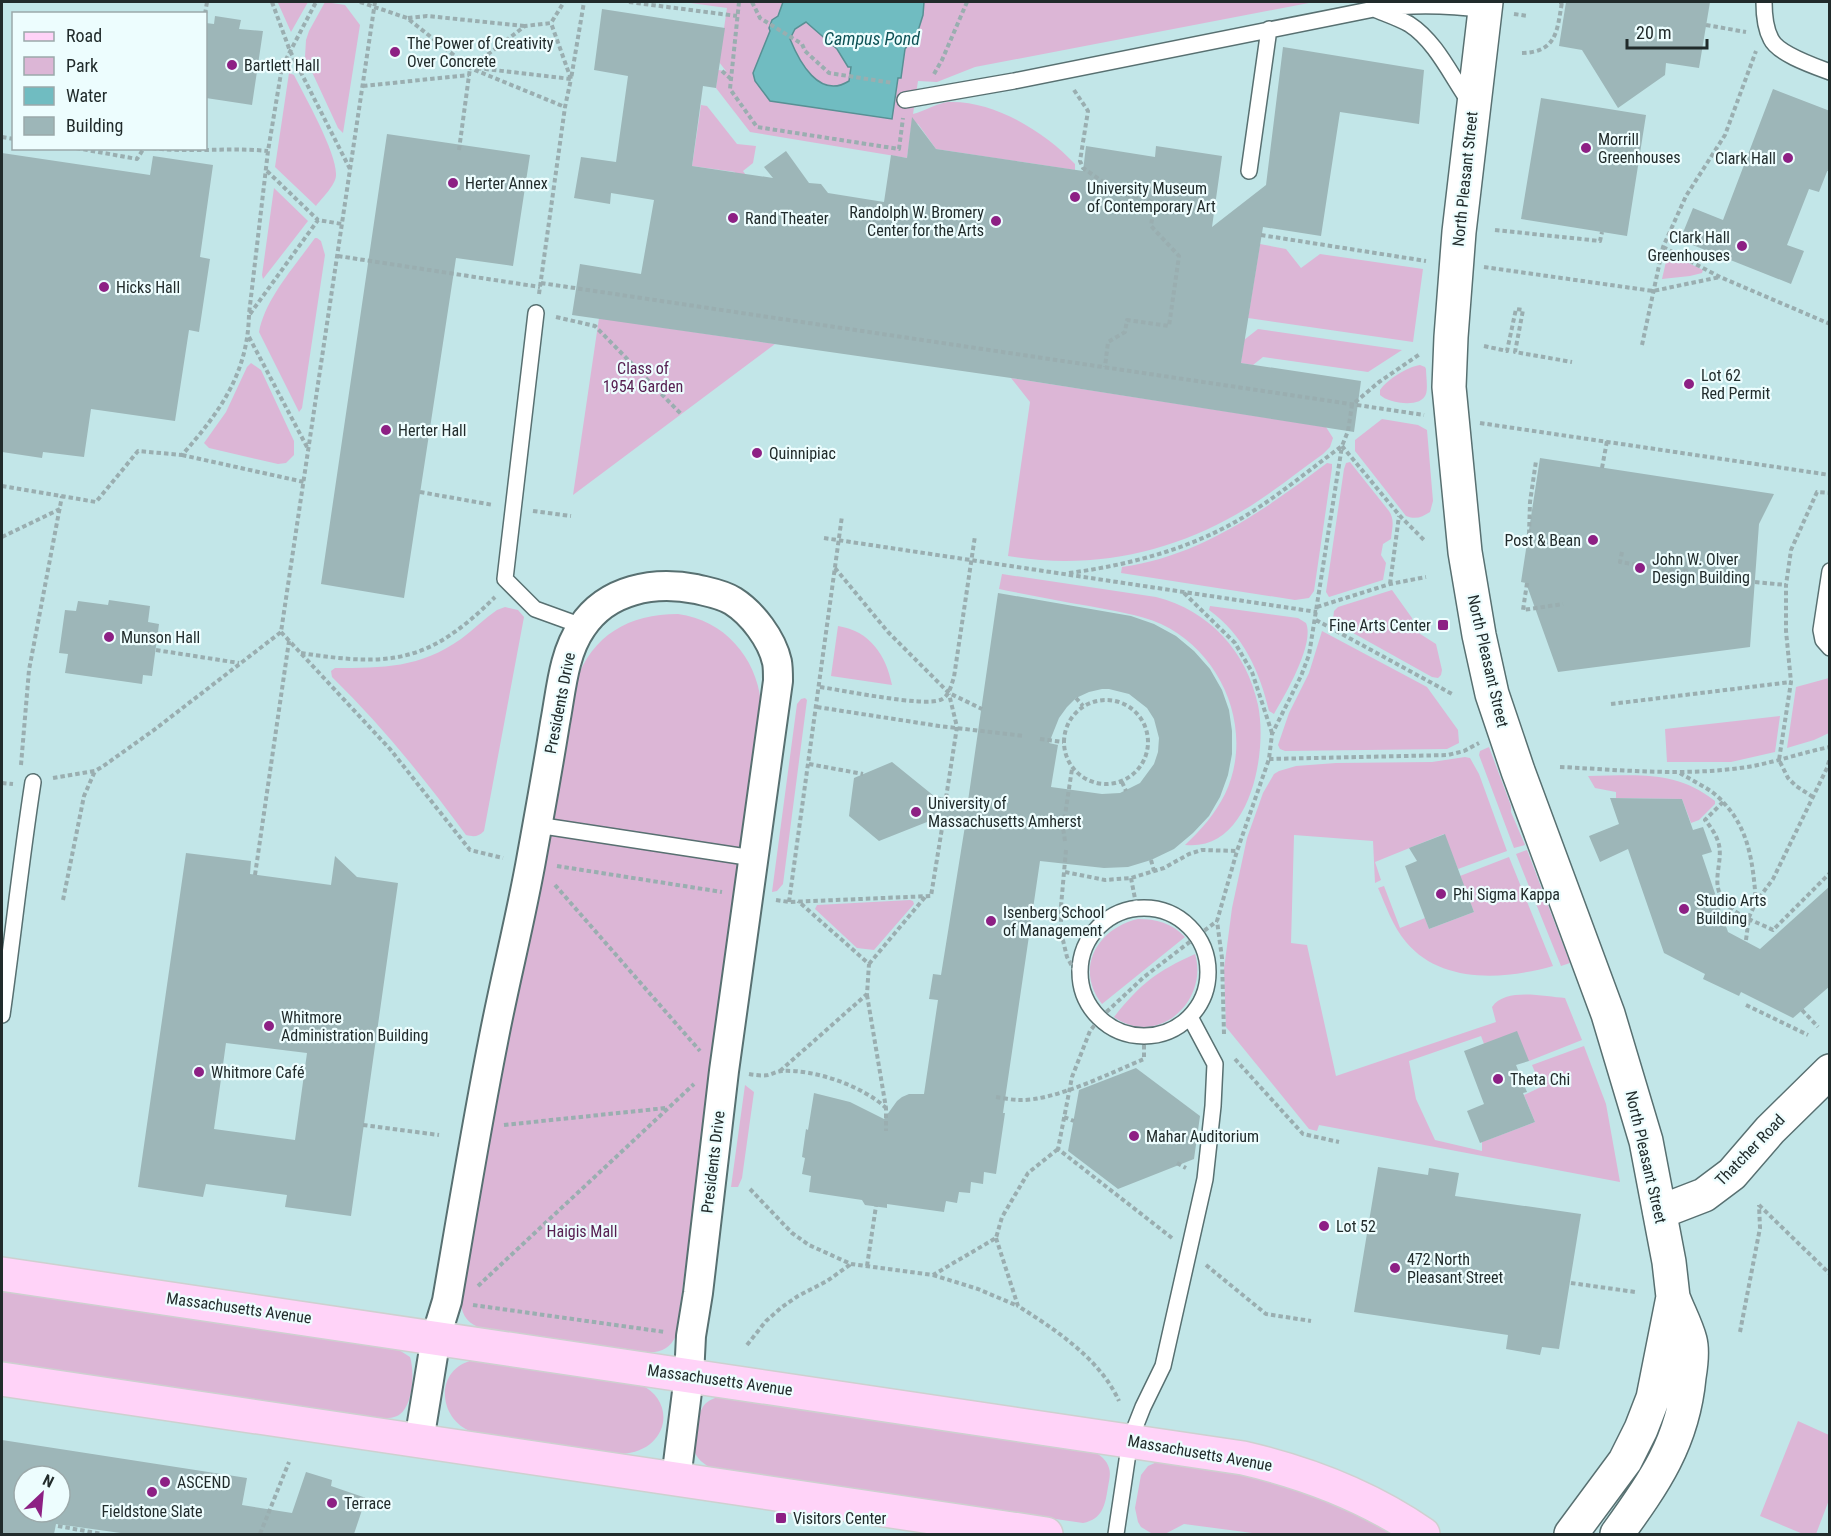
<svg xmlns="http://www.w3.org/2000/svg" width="1831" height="1536" font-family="'Roboto Condensed',sans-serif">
<rect width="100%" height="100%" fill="#d8f2f4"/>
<path fill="#c2e6e8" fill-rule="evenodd" d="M2,2H1829V1534H2ZM14,14H206V148H14ZM24,1476H60V1512H24Z"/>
<path fill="#dcb6d6" d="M278,2H308L291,32L278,3Z
M325,2L345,5L360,25L343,133L338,128L305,57L306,40L309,31Z
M683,2H1314L975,67L937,82L918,81L913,114C925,111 937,103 948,102C994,100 1045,132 1075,164V170L936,149L918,124L912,122L907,158L750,132L716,88L718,70L726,71L719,62L727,8Z
M289,73L294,75C305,97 337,153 336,175C336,185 321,199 316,206L275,167Z
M701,105L707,106L737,144L756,146L753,163L743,171L748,178L732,190L735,172L692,166Z
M274,188L308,221L263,279L262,275Z
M315,238H317L321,241L325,255L302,408L299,412L259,332C265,299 295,266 315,238Z
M1260,244L1286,249L1301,268L1320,254L1423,269L1413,342L1248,318Z
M1668,253L1703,270L1702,273L1690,276L1662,279Z
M599,318L775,344L573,495Z
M1258,329L1402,350L1368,372L1263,357L1253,365L1241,363L1244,340Z
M251,363L261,370L294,441V455L286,463L278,464L209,448L204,443L226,412L247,367Z
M1420,365L1425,367L1426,369C1426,376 1428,387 1426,394C1421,409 1388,403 1380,395V390C1388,379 1407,367 1420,365Z
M1011,378L1326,427L1333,438L1330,447L1323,454C1295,474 1267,497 1237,514C1167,554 1088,570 1008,556L1030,402Z
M1382,419L1418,425L1427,430L1433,501L1430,512C1422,517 1416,520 1406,516L1355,451V440Z
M1350,462L1389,511C1395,520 1392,528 1391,539L1383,544L1381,555L1386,563L1383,580L1329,597L1326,592L1344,469L1346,463Z
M1327,463L1332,464V468L1314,591L1309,598L1295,600L1121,573L1122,567C1201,556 1264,510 1327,463Z
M1002,574L1156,597C1209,610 1247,652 1258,705C1268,753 1250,852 1185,845C1201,830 1215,814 1225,794C1255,731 1223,653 1161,624C1139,614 1113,611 1089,606C1059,601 1029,595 999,589Z
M1392,590L1412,618L1414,630L1436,644L1442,670L1441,675L1438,678L1432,677L1337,624L1333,619L1334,611L1338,607Z
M1210,606L1298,618L1306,623C1315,644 1285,695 1274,714L1269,711C1260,672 1243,634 1209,610Z
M505,607L518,610L524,617L484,831C478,837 474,837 466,835C425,779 382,726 332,677L331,671L335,668C383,668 420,668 461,639C473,630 484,619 497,610Z
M678,614C724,620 756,657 761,702L676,1336C670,1348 661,1353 647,1352L478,1327C464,1321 460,1310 461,1295L576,682C592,635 629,614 678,614Z
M838,626C870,631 886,655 892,685L831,676Z
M1322,631L1427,687L1458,730L1459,743L1447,749L1285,751L1280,749L1278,745L1289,713L1309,673Z
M1829,678V733L1814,740L1787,748L1796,687Z
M805,698L807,700L783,884L777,891L772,892L797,704L801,699Z
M1780,716L1775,752L1731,762H1667L1665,729Z
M1489,747L1511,806V812L1525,845L1514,848L1479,755L1480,751Z
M1465,757L1470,758L1479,774L1507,851L1458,869L1444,834L1375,862L1381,880L1375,883L1373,841L1294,835L1291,943L1307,945L1336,1076L1496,1022L1492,1007C1506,987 1545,997 1565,998L1582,1040L1529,1061L1484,1044L1481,1036L1409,1061L1416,1099L1435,1140L1482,1151V1142L1535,1122L1524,1095L1541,1087L1532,1065L1584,1046L1606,1104L1620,1182L1319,1125L1317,1131L1309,1129L1226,1027L1224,969L1232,908L1247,838L1263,793L1274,774L1279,771L1296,766L1336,763L1432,762Z
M1588,776C1636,776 1674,769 1715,801V804L1699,820L1691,823L1682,799L1616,798V792L1595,788Z
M1527,850L1570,963L1561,966L1516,854Z
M1509,857L1553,966C1504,980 1441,984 1406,942C1393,927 1386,906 1378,888L1384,886L1400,928L1425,918L1429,929L1474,912L1460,876Z
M910,900L913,901L914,904L874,950L857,948L815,909L817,905Z
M1138,919C1156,919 1172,923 1185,937L1102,1004C1074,968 1098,928 1138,919Z
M1195,954C1209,1001 1158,1048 1114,1017C1140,984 1157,971 1195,954Z
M745,1085L754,1092L742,1178L738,1187H731Z
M7,1291L385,1346L399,1350L410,1357C415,1372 413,1409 397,1416C391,1419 383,1418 377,1418L2,1362V1292Z
M474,1360L640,1384C679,1403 667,1452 621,1454L472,1432C437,1419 434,1368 474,1360Z
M723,1396L1093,1451C1100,1455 1107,1460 1109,1468C1111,1474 1109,1481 1108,1487C1105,1505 1103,1519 1083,1523L713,1469C705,1465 695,1458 694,1449C693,1443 696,1435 697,1430C700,1410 701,1400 723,1396Z
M1798,1421L1829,1435V1500L1816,1534H1803L1760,1516Z
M1157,1462C1172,1462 1187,1465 1203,1467C1273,1477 1332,1499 1394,1534H1260L1184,1524L1165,1534L1151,1533L1141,1527L1138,1522L1135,1508L1141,1475L1148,1466Z"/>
<path fill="#70bcc1" stroke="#589094" stroke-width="1.5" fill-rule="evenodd" d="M783,2H924L923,15L918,31L905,49L901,78H898L892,119L770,101L755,81L753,73L770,31L769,28L772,20L778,16ZM806,22L837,49L848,67H851L849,81C819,100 799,61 790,39L795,29Z"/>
<path fill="#9db6b8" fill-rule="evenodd" d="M1566,2H1710L1699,68L1666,63L1665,75L1618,108L1582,50L1559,46Z
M602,9L725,28L716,88L703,86L692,166L773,178L764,167L786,151L809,183L821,184L828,193L884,202L891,155L907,158L912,117L936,149L1083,171L1086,146L1155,157L1156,146L1222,156L1212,227L1266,185L1283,47L1424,70L1419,124L1340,112L1321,236L1263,227L1241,363L1361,381L1354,432L1011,378L572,315L580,264L641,274L654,200L611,193L610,204L574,198L581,157L616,162L628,76L594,70Z
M215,16L241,20L239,29L263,31L252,105L206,98V23L214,24Z
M1773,89L1830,111V164L1819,192L1809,189L1787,245L1804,251L1791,284L1680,240L1693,208L1723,220Z
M1541,98L1646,115L1627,236L1521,219Z
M387,134L530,155L513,266L456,258L404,598L321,584Z
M2,153L150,175L153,156L213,165L200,257L210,259L199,332L189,330L175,421L91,409L84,457L43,452L42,458L2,452Z
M1540,458L1774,494L1759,524L1750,647L1558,672L1526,583L1521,582Z
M998,593L1131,616L1154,624L1176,636L1194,651L1210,669L1222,690L1229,710L1232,731V754L1228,775L1220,797L1209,816L1193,833L1174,849L1151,860L1128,867L1104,868L1040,861L1003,1113H1005L996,1174L984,1172L983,1184L971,1182L970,1193L959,1192L957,1203L946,1201L944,1212L887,1204V1208L865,1205L862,1200L809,1192L811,1176L802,1174L805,1158L802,1157L806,1129L808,1130L814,1093L850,1102L884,1119L897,1101L902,1097L909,1094H924L938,1000L929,999L933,974L941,975L965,826L932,820L879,841L849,816L854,778L892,762L934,796L968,801ZM1102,689H1109L1129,694L1147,708L1154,719L1159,738L1158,752L1154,764L1140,783L1120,793L1102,794L1051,787L1058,745L1049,743L1059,718L1067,707L1076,698L1089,692Z
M109,600L150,606L148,622L159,624L152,676L143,675L142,684L65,673L68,654L59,653L65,610L76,611L78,601L108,605Z
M1610,798L1682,799L1693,830L1703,827L1712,852L1702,855L1728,932L1760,949L1830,886V986L1793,1018L1741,992L1739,996L1703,979L1705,974L1664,953L1628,849L1600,862L1589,836L1619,824Z
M1445,834L1474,912L1429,929L1405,866L1417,861L1409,848Z
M186,853L251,861L250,874L331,885L335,856L357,877L398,883L351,1216L285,1207L287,1195L206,1184L203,1197L138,1187ZM226,1043L307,1053L295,1140L214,1129Z
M1517,1031L1529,1061L1516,1065L1527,1092L1523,1093L1535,1122L1480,1143L1467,1111L1484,1104L1464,1051Z
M1136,1068L1200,1116L1194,1159L1118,1189L1068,1151L1079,1090Z
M1378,1167L1428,1175L1429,1168L1459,1173L1455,1196L1581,1214L1559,1349L1542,1347L1540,1355L1506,1349L1508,1335L1354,1312Z
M2,1440L247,1478L242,1505L292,1513L306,1472L332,1480L331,1486L366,1498L354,1534H128L56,1524L54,1534H2ZM24,1476H60V1512H24Z"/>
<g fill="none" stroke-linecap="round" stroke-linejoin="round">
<g stroke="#587071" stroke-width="18">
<path id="service" d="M1764,2C1764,14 1765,28 1771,39C1778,54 1814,66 1830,72
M1377,9C1414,4 1448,5 1485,10
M905,100L1014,81L1374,9C1386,14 1398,18 1409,24C1437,42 1452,78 1471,104
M1249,171L1269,29
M536,313L505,579L535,609L582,626
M1830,571L1821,630L1823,640L1830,648
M537,825L753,858
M1080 972a64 64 0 1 1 128 0a64 64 0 1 1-128 0Z
M2,1015C13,937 21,859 33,782
M1116,1534L1130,1440L1143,1407L1163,1366L1205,1179L1213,1106L1215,1064L1190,1017"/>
</g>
<g stroke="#587071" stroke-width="32">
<path id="minor" d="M419,1441L436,1337L447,1301C462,1214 476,1128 493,1042C505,979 521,918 532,855C540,811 548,767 555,723C561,692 563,654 582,627C607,589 654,581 696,589C708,592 722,594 733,601C752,613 772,639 777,662C778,667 778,675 778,681L724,1071L698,1293L691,1336L689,1376L676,1479"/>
</g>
<g stroke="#587071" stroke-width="36">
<path id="tertiary" d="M1660,1212L1704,1195L1732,1174L1770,1130L1830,1071"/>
</g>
<g stroke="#587071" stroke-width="36">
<path id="secondary" d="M1486,2L1459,232L1451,337L1449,387L1452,418L1465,552L1479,635L1492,694L1518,771L1608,1014L1646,1141L1669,1262L1673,1297L1653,1398L1641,1429L1625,1461L1571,1534
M1617,1534C1654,1483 1683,1442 1689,1377C1691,1365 1693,1351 1690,1340C1686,1325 1678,1311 1673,1297"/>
</g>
<g stroke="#ced0d0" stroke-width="36">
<path id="primary" d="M2,1274L1243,1458C1308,1473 1368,1496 1423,1534
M2,1379L1046,1534"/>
</g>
<path stroke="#9aaeb0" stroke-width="4" stroke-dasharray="4.5 3" stroke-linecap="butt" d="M272,2L290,51L350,169
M360,2L407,18L470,68L565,107
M629,2L737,16
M739,2L730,89L757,127L899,149L903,118
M752,2L760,18L802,44L805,51L829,73L893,83
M1559,2H1565
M205,14L207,2
M1514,14L1528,16
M408,18L427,16L525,26
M1706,25L1746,32
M1522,53C1557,52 1557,31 1562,2
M477,68L571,79L584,2
M722,71L731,79
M934,74L942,60L967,2
M363,86L469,75
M1074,90L1088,111L1080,161L1083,168L1122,195L1147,198L1154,206L1151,226L1179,256L1169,326L1127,320L1125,332L1108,342L1105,367
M2,137L14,139
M76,148L137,159L144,148
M152,148C191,153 229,147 268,151
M459,150L470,68L525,26L551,23L564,2
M1828,169L1830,170
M267,171L318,220
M1495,230L1600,241L1602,232
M1261,235L1426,261
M1663,247L1720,277L1830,324
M338,256L540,287
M1484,267L1653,291L1720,277
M541,283L1424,415
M539,294L565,107L571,79L551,23
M250,314L318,220L342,224
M556,317L595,326L682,415
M249,337L308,449
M1642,345L1663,247L1686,196L1725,135L1756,51
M1484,346L1507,351L1516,309L1523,310L1515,352L1572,362
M1480,423L1830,475
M1342,446L1400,516L1424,540
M182,455L304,482
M1602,468L1607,441
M2,486L96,502L138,451L182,455C220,412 248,373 249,314L268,151L282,67L316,2
M420,492L493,505
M533,511L571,516
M1529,534L1530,502L1536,461
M2,537L60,509
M824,538L1317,612
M1622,552L1620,562L1685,572L1687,563
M835,568L888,632L949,693L982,709
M1069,573C1129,565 1190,549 1242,518C1277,497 1309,470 1342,446L1348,431L1352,405L1379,382L1420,354
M1755,582L1786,585
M1527,583L1523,610L1563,604
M1390,584L1399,516
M1184,593L1235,643L1252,672L1272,733
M1317,607L1390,584L1426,577
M1316,620L1452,694
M281,632L390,749L470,850L503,858
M156,650L239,663
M301,653C391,667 429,663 495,597
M820,687C842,690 923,707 940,700C949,697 951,686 954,677L975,536
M1076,698L1083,706
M1064 742a42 42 0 1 1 84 0a42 42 0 1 1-84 0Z
M1611,704L1791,682
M817,707L939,726L1024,736
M1040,739L1063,742
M1269,759L1448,755L1464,751L1479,743
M809,764L863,774
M21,765L29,670L62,496
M1560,767C1624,770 1690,777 1753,766C1779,761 1804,752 1830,747
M1680,773C1694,782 1712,789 1723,802C1750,830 1753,865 1756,902
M53,778L95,771L102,767L154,730L281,632L375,2
M1122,782L1126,791
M2,783L13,784
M1813,797L1796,786L1788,778L1779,760L1791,682L1786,631V585L1791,550L1817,492L1830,493
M946,798L957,727L949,694
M1723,802L1705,820C1711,827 1717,836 1719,845C1723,864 1710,883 1724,901C1734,915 1757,922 1773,930L1830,873
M1053,826L1063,828
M1065,841L1063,828L1072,769
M1066,850L1061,906V932L1067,957L1081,982
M1151,860L1154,871
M557,866L722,892
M1065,872L1105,880L1131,878L1164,868L1189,854L1202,850L1237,851
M255,875L289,641
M1131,878L1137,909
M555,885L700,1051
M63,900L84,796L95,771
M776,900L789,902L931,896L943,822
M789,902L842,516
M1746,940L1749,917L1756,902L1773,879L1827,768L1830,758
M869,964L926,896
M867,995L886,1108V1131
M1746,1005L1808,1035
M1802,1010L1818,1027
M1224,1034L1222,958L1217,921L1237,851L1269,759L1272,734L1301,676L1309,655L1342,446
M1235,1059L1303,1134L1339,1142
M780,1071L867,994L869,964L798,901
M749,1074C755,1075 762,1076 768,1075C773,1074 777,1071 782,1071C814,1069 863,1086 886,1108
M996,1097C1003,1098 1012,1100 1019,1100C1055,1101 1110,1073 1144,1059V1036
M1064,1117L1074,1121
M363,1125L439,1135
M504,1125L666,1108
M1177,1163L1186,1168
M750,1189L792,1233L809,1245L851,1264L933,1275L996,1238L1002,1217L1028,1173L1058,1149
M1759,1205L1830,1274
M996,1238L1018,1306C1056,1330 1100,1359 1119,1401
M1172,1238L1058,1149L1072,1077L1090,1031L1100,1018L1144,977L1217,921
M1206,1265L1266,1314L1311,1321
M867,1266L876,1206
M933,1275L978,1289L1018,1306
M1571,1283L1635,1292
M478,1286L694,1084
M473,1305L665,1332
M1740,1332L1760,1228L1759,1205
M747,1345L766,1321L782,1307L798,1296L827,1281L851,1264
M58,1526L102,1534
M260,1534L289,1462"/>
<use href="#service" stroke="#fff" stroke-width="15"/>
<use href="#minor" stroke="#fff" stroke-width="28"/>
<use href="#tertiary" stroke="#fff" stroke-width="33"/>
<use href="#secondary" stroke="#fff" stroke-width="33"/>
<use href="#primary" stroke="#ffd3f8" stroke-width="33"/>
</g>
<g fill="#8d2084" stroke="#edfdfe" stroke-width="2">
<circle cx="395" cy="52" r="6"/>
<circle cx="232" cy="65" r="6"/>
<circle cx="1586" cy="148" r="6"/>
<circle cx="1788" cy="158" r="6"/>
<circle cx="453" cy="183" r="6"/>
<circle cx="1075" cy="197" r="6"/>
<circle cx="733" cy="218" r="6"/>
<circle cx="996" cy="221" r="6"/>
<circle cx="1742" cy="246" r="6"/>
<circle cx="104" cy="287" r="6"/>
<circle cx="1689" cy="384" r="6"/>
<circle cx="386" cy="430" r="6"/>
<circle cx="757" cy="453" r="6"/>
<circle cx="1593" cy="540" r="6"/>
<circle cx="1640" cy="568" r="6"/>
<rect x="1437" y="619" width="12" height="12" rx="3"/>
<circle cx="109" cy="637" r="6"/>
<circle cx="916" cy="812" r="6"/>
<circle cx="1441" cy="894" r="6"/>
<circle cx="1684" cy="909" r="6"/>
<circle cx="991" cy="921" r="6"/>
<circle cx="269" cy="1026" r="6"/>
<circle cx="199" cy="1072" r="6"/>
<circle cx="1498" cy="1079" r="6"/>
<circle cx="1134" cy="1136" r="6"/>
<circle cx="1324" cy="1226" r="6"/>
<circle cx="1395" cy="1268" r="6"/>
<circle cx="165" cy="1482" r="6"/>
<circle cx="152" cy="1492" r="6"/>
<circle cx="332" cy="1503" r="6"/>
<rect x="775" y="1512" width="12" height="12" rx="3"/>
</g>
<g text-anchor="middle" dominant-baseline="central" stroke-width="4.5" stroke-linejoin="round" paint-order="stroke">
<g font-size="16" fill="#212b2b" stroke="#edfdfe" text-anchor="start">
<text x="407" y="43">The Power of Creativity<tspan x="407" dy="18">Over Concrete</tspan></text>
<text x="244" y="65">Bartlett Hall</text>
<text x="1598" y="139">Morrill<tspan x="1598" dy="18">Greenhouses</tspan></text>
<text x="1776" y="158" text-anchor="end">Clark Hall</text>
<text x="465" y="183">Herter Annex</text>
<text x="1087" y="188">University Museum<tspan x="1087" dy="18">of Contemporary Art</tspan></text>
<text x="984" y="212" text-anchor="end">Randolph W. Bromery<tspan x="984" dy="18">Center for the Arts</tspan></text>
<text x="745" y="218">Rand Theater</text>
<text x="1730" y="237" text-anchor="end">Clark Hall<tspan x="1730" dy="18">Greenhouses</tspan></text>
<text x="116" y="287">Hicks Hall</text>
<text x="1701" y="375">Lot 62<tspan x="1701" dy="18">Red Permit</tspan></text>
<text x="398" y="430">Herter Hall</text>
<text x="769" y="453">Quinnipiac</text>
<text x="1581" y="540" text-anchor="end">Post &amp; Bean</text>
<text x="1652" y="559">John W. Olver<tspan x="1652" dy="18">Design Building</tspan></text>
<text x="1431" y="625" text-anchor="end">Fine Arts Center</text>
<text x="121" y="637">Munson Hall</text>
<text x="928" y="803">University of<tspan x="928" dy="18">Massachusetts Amherst</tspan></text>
<text x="1453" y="894">Phi Sigma Kappa</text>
<text x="1696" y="900">Studio Arts<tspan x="1696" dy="18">Building</tspan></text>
<text x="1003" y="912">Isenberg School<tspan x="1003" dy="18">of Management</tspan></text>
<text x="281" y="1017">Whitmore<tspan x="281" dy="18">Administration Building</tspan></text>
<text x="211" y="1072">Whitmore Café</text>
<text x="1510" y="1079">Theta Chi</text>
<text x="1146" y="1136">Mahar Auditorium</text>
<text x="1336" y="1226">Lot 52</text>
<text x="1407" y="1259">472 North<tspan x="1407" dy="18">Pleasant Street</tspan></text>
<text x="177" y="1482">ASCEND</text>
<text x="344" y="1503">Terrace</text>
<text x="152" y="1511" text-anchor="middle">Fieldstone Slate</text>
<text x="793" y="1518">Visitors Center</text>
</g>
<g font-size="16" fill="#212b2b" stroke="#edfdfe">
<text transform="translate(1465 179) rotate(-84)">North Pleasant Street</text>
<text transform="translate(1488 661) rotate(77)">North Pleasant Street</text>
<text transform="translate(560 703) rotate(-79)">Presidents Drive</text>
<text transform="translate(1750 1150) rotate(-46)">Thatcher Road</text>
<text transform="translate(1646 1157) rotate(77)">North Pleasant Street</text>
<text transform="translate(713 1162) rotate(-83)">Presidents Drive</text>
<text transform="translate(239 1308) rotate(8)">Massachusetts Avenue</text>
<text transform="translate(720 1380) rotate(8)">Massachusetts Avenue</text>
<text transform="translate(1200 1453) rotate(10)">Massachusetts Avenue</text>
</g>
<g font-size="16" fill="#572052" stroke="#edfdfe">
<text x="643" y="368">Class of<tspan x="643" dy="18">1954 Garden</tspan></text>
<text x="582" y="1231">Haigis Mall</text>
</g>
<g font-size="18" font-style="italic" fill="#0e5256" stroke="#edfdfe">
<text x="872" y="38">Campus Pond</text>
</g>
</g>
<rect width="1831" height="1536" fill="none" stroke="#212b2b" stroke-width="6"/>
<rect x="12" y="12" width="195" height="138" fill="#edfdfe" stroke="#9ba9aa" stroke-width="1.5"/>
<rect x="24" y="32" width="30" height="9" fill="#ffd3f8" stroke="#9ba9aa" stroke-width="1.5"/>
<text x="66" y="42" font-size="18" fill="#212b2b">Road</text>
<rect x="24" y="57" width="30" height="18" fill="#dcb6d6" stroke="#9ba9aa" stroke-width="1.5"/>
<text x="66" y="72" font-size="18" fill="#212b2b">Park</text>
<rect x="24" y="87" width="30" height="18" fill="#70bcc1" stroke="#9ba9aa" stroke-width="1.5"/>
<text x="66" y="102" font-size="18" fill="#212b2b">Water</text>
<rect x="24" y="117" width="30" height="18" fill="#9db6b8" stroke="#9ba9aa" stroke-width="1.5"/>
<text x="66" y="132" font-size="18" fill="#212b2b">Building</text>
<g transform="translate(42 1494) rotate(26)"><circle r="28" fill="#edfdfe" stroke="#9ba9aa" stroke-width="1.5"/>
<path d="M0-4.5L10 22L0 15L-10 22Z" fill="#8d2084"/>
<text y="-9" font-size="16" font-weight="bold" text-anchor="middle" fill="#212b2b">N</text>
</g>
<path d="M1627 39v9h80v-9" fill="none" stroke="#212b2b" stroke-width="3"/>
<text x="1636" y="39" font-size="18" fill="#212b2b" stroke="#edfdfe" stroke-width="4.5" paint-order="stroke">20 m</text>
</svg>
